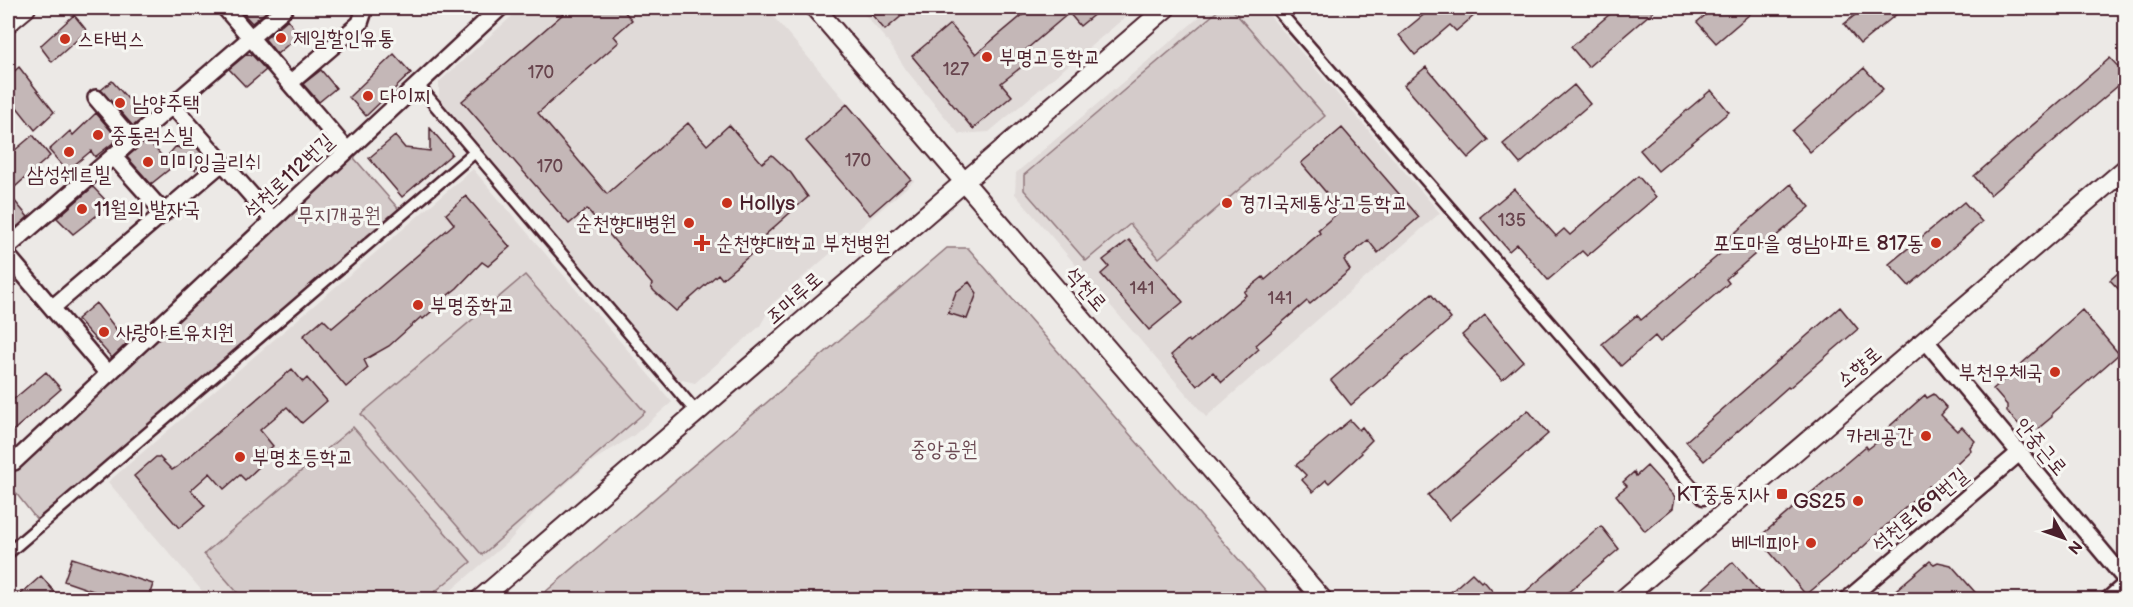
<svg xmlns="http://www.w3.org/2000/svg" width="2133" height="607" font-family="'Balsamiq Sans','Poor Story',sans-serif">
<rect width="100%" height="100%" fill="#ece9e6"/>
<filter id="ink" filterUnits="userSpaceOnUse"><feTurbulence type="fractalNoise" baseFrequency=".0167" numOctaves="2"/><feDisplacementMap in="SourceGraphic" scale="12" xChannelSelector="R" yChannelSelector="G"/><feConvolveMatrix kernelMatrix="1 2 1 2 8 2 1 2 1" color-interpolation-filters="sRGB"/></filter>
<g filter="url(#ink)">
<path fill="#e0dad8" d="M521,8H766L914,181L772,304L760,326L695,383L678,379L439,98V82Z
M859,8H1136L989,132L959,134L907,71L889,43Z
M1210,8H1263L1440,213L1206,417L1015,194L1016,173Z
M473,169L672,402L633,436L594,460L538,508L510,540L441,599H209L108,482Z"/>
<path fill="#d4cbca" stroke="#8f757a" stroke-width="1.5" d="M1221,8H1231L1325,116L1159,258L1130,224L1086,261L1024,190V175Z
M347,150L403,214L41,525L8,483V470Z
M947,248H968L1273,599L536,600Z
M525,275L645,412L482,555L361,414Z
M353,427L471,562L426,599H243L204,554Z"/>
<path fill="#c4b7b7" stroke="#4a1f2b" stroke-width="1.5" d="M238,8H271L252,23Z
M570,8H621L632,20L614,36L619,42L538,113L607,194L688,123L707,145L729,125L762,163L772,155L791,173L808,197L765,235L769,239L722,279L718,274L676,311L654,291L651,287L652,284L587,209L569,224L462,101Z
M866,8H911L885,30Z
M1031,8H1102L1080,26L1069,13L1022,53L1029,61L1001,83L1012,96L973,129L912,56L950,24L976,54Z
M1432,8H1483L1456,31L1450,25L1415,55L1399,35Z
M1617,8H1657L1588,67L1571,47Z
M1714,8H1757L1716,43L1697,22Z
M1864,8H1904L1860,44L1844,24Z
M74,15L87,31L52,62L40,46Z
M288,19L298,36L277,54L265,39Z
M247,54L252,55L266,70L246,87L229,69Z
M394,54L411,73L366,116L349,97Z
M2110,58L2126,75V79L1990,195L1974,176Z
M19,67L54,112L35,130L8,96V77Z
M1426,67L1488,140L1468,158L1404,85Z
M1864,68L1883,89L1810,152L1792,131Z
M321,70L336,88L319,102L303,84Z
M112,81L144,117L133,126L101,90Z
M1574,85L1590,104L1520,164L1503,144Z
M1711,90L1729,112L1658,171L1640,150Z
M847,104L911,179L870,215L806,141Z
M96,113L118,139L95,157L91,151L67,171L49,150L70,131L73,135Z
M430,128L452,154L402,197L369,158L395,136L405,148L430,151Z
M1342,128L1419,217L1378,253L1368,240L1344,260L1350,270L1310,304L1307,301L1256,345L1259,349L1222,382L1213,372L1197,386L1171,355L1188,340L1190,342L1246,295L1244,292L1263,277L1265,280L1320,233L1318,230L1341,210L1301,163Z
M33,135L50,156L8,193V156Z
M189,139L205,157L195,170L181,160L151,184L127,157L147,140L165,159L176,146L181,149Z
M1638,176L1656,197L1587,256L1582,251L1548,280L1517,244L1509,251L1480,217L1514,189L1556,236L1564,229L1570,235Z
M1791,184L1810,207L1726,279L1729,283L1660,342L1655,336L1621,366L1602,344L1637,315L1641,320L1726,249L1722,244Z
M93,187L110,205L73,234L57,218Z
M8,193L28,217L8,235Z
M466,196L510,247L488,266L482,262L457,288L438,303L439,305L423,319L421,317L389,346L364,360L368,368L346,387L303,336L323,319L332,328L454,224L446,214Z
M1964,202L1982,222L1909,286L1889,264Z
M1129,240L1183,302L1149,330L1101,274L1109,267L1103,260Z
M2126,266V297L2110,280Z
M969,282L977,293L967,319L948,313L956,292Z
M1431,294L1451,319L1351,405L1331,380Z
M96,303L127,343L112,358L77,319Z
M1840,307L1858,329L1789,388L1788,387L1704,461L1686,441Z
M2082,310L2119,354L2052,413V417L2040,427L2039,433L2033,439L2007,412V405L1993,389Z
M1485,315L1523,361L1502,380L1462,335Z
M292,369L303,382L307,378L327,401L302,423L287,407L260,430L273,446L257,460L261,465L245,480L240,475L224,489L210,473L191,490L205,506L179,528L134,476L156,457H159L172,470L177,467Z
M46,372L61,389L8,435V404Z
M1934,394L1947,408L1941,415L1957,431L1962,427L1975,441L1970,447L1971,450L1931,487L1929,486L1863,547L1806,595L1758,538L1866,446L1868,449L1886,435L1883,432L1925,395L1927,398Z
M1528,410L1548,434L1449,520L1428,495Z
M1350,420L1359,430L1362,427L1372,440L1361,451L1362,453L1329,483L1326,480L1313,492L1302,480L1306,475L1296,465Z
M1647,466L1675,497L1673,508L1645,531L1616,495L1627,486L1623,482L1634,472L1636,476Z
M1601,526L1619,549L1559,600H1516Z
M72,558L153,584L148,600H119L64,581Z
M1930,561L1934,564L1938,562L1951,565L1982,600H1884Z
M1733,562L1766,600H1690Z
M1472,573L1481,582L1483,580L1500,600H1442Z
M41,576L61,600H14Z"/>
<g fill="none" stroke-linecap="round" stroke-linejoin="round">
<g stroke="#4a1f2b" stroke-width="15">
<path id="pedestrian" d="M1276,8L1703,499
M417,84L697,413
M8,553L475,152"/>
</g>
<g stroke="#4a1f2b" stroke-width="20">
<path id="minor" d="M225,8L347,150
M290,83L360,23L365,8
M96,98L132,140
M172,105L273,220
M113,156L164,213
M8,247L285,8
M8,256L108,374
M52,308L223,162
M1925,340L2126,580
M8,463L14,462L500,8
M1847,600L2019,453
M2108,600L2126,584"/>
</g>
<g stroke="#4a1f2b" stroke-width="22">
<path id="tertiary" d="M815,8L1323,600
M8,23L26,8
M479,600L1166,8
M1622,600L2126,168"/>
</g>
<use href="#pedestrian" stroke="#f6f6f2" stroke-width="10"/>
<use href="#minor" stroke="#f6f6f2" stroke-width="15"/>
<use href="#tertiary" stroke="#f6f6f2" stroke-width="18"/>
</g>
</g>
<g fill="#c8321e" stroke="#f6f6f2" stroke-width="2">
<circle cx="281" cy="38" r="6"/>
<circle cx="65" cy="39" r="6"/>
<circle cx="987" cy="57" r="6"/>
<circle cx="368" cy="96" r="6"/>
<circle cx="120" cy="103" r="6"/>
<circle cx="98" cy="135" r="6"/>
<circle cx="69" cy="152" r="6"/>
<circle cx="148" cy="162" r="6"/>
<circle cx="727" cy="203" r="6"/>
<circle cx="1227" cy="203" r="6"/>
<circle cx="82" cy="209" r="6"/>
<circle cx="689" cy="223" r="6"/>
<path d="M699 234h6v6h6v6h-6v6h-6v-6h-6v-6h6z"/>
<circle cx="1936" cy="243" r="6"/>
<circle cx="418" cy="305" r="6"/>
<circle cx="104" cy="332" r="6"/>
<circle cx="2055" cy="372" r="6"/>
<circle cx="1926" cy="436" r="6"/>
<circle cx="240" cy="457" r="6"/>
<rect x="1776" y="488" width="12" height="12" rx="3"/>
<circle cx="1858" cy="501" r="6"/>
<circle cx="1811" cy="543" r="6"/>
</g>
<g text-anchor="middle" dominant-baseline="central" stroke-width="6" stroke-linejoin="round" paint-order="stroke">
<g font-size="18" fill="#68454e">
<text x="956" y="69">127</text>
<text x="541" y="72">170</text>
<text x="858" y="160">170</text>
<text x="550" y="166">170</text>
<text x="1512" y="220">135</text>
<text x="1142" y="288">141</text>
<text x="1280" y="298">141</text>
</g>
<g font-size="21" fill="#4a1f2b" stroke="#f6f6f2" text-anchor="start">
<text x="293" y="38">제일할인유통</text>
<text x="77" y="39">스타벅스</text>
<text x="999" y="57">부명고등학교</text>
<text x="380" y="96">다이찌</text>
<text x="132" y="103">남양주택</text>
<text x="110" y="135">중동럭스빌</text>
<text x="160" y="162">미미잉글리쉬</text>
<text x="69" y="174" text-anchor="middle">삼성쉐르빌</text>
<text x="739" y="203">Hollys</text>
<text x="1239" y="203">경기국제통상고등학교</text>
<text x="94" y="209">11월의 발자국</text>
<text x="677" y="223" text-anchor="end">순천향대병원</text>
<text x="716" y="243">순천향대학교 부천병원</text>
<text x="1924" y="243" text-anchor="end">포도마을 영남아파트 817동</text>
<text x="430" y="305">부명중학교</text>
<text x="116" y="332">사랑아트유치원</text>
<text x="2043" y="372" text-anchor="end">부천우체국</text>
<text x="1914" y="436" text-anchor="end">카레공간</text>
<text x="252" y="457">부명초등학교</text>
<text x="1770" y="494" text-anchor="end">KT중동지사</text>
<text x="1846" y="501" text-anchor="end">GS25</text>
<text x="1799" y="543" text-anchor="end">베네피아</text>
</g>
<g font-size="21" fill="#4a1f2b" stroke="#f6f6f2">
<text transform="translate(289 176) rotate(-43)">석천로112번길</text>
<text transform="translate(1086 289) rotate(49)">석천로</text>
<text transform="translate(794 298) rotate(-41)">조마루로</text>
<text transform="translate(1859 367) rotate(-40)">소향로</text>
<text transform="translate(2041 447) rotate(50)">안중근로</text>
<text transform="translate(1920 510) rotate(-40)">석천로169번길</text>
</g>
<g font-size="21" fill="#6c4a53" stroke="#f6f6f2">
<text x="339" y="215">무지개공원</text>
<text x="944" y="449">중앙공원</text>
</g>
</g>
<rect width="2133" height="607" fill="none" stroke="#f6f6f2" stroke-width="30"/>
<rect x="15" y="15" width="2103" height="577" fill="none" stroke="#4a1f2b" stroke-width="2" filter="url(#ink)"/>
<g transform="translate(2064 538) rotate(130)" stroke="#f6f6f2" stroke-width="4.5" paint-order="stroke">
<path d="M0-4.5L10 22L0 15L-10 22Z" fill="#4a1f2b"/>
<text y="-9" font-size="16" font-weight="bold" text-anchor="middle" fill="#4a1f2b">N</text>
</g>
</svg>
